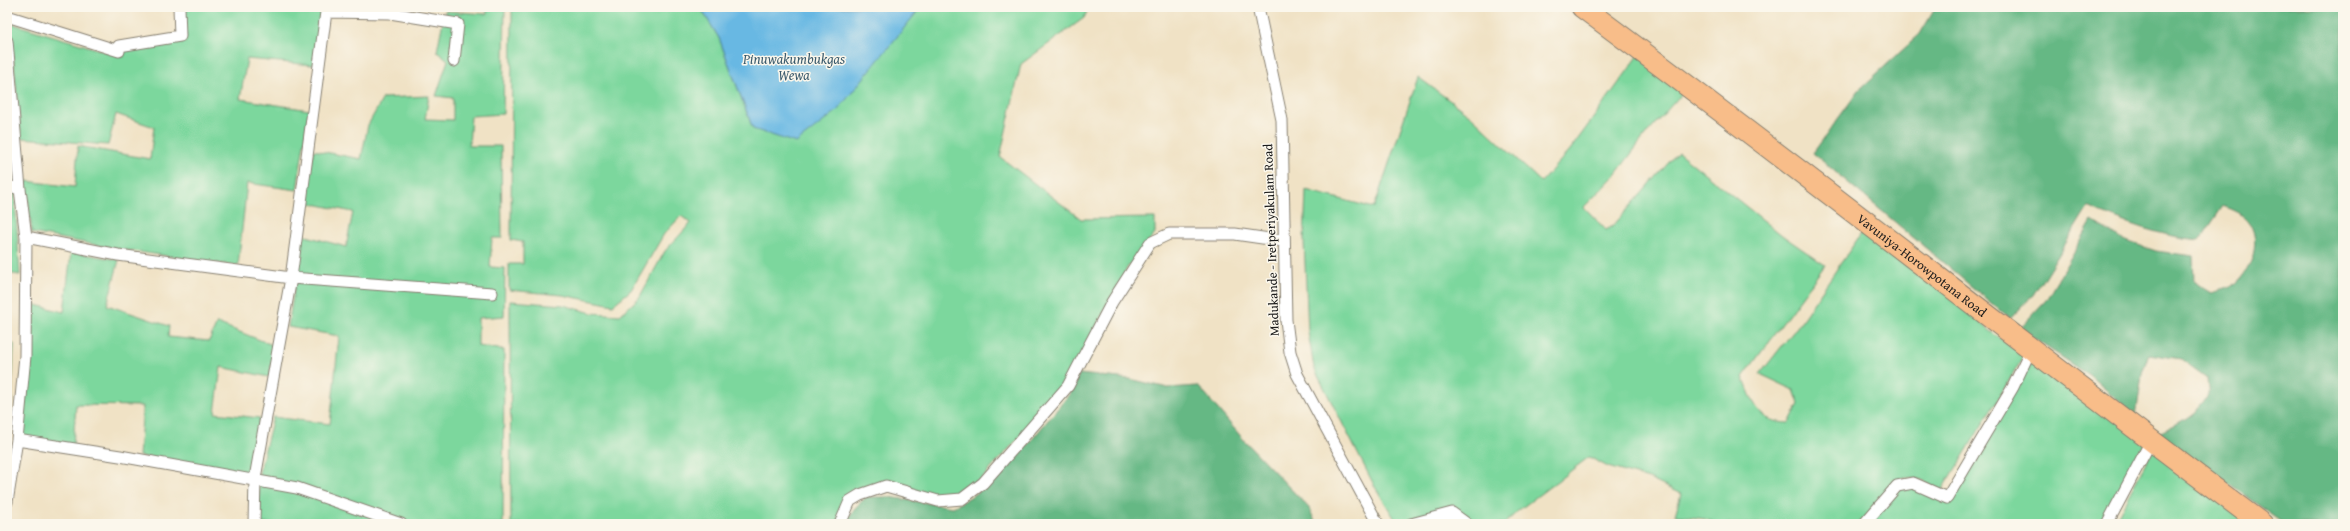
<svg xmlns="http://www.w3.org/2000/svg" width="2350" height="531" font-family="'Gentium Book Plus',serif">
<rect width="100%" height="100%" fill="#fbf7ec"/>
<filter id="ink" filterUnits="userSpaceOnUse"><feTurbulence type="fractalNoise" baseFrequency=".025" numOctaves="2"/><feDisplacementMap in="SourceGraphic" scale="8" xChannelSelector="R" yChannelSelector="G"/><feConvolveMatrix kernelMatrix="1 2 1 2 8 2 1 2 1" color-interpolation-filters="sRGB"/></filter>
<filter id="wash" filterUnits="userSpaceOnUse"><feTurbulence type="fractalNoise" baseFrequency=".012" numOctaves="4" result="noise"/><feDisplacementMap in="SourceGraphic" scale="16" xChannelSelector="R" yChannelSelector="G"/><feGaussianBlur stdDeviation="0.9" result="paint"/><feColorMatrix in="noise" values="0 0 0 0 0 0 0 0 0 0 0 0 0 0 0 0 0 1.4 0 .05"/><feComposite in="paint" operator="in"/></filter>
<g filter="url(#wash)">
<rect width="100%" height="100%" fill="#f0e2c5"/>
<path fill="#7cd79d" stroke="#4c7a5c" d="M184,7H324L313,65L247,59L240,99L309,110L297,190L247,183L238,266L118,249L32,233L26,181L75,187L78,146L150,159L154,127L116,114L108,145L21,138L10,23L124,57V48L186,41Z
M487,7H505L503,114L471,116L469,146H501L502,238H492L490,267L505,268L504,316L478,318V346L504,350L503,524H259V473L273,417L330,424L339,336L288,327L303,235L346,247L353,212L304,202L314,150L361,159L368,125L383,98L429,96L425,119L453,120V98L436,96L448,60L437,51L445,11L487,14Z
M512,7H700L719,38L753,129L904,27L921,7H1089L1084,18L1021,64L1000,157L1081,219L1155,218V234L1127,268L1066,385L979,482L960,494L942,498L897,486L847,499L836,524H511L510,301L563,305L592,313L620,315L639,298L665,251L691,223L681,216L664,234L631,290L613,305L562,295L509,290V264H523V242L511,240Z
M1639,55L1685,90L1647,133L1615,175L1584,207L1606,230L1613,226L1678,152L1783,236L1825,265L1743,377C1753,402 1758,423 1789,423L1799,404L1794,390L1760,374L1797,327L1863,231L1897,259L1948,293L1987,329L2024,356L1942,491L1922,480L1903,477C1883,489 1873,504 1863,524H1719L1705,519L1675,515L1681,494L1649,479L1608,467L1589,457L1519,510L1504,524H1476L1467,515L1450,510L1417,524H1398L1375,487L1314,368L1308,332L1304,241L1306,190L1374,208L1418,77L1472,117L1541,182L1570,150Z
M7,110L14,183L20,275L7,273Z
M71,252L119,260L107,305L169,326L168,337L209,341L217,323L275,346L269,377L221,367L215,413L260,418L248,474L139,456L143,406L76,405L73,445L20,437L32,357V304L64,312Z
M7,343L14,344L11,418L7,446Z
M2033,357L2146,443L2102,524H1868L1899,489L1913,487L1952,502Z
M2154,448L2254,524H2113Z"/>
<path fill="#65b884" stroke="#406a50" d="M1936,7H2343V524H2285L2157,434C2174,425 2201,414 2208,394C2209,390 2207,383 2207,378L2181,359L2149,354L2142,374L2136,416L2089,375L2019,329L2046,300L2092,221L2123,240L2156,251L2193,256L2194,282L2212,293C2218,290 2230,289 2235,284C2252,270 2263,239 2247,220C2241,213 2232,210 2223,206L2200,240C2159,236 2125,223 2088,207L2033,295L2010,319L1813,153L1859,90L1920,34Z
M1079,374L1130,379L1168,388L1198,386L1244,440L1309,508L1316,524H845L854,509L866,497H889L953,507L979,492L1025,448L1072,391Z"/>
<path fill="#68b8e3" stroke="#426a80" d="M700,7H921L837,111L796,143L753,129L719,38Z"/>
</g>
<g filter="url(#ink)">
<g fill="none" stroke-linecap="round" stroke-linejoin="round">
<g stroke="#867f70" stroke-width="13">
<path id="street" d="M1258,7L1282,120L1286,320L1290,352L1297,374L1378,524
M390,13L458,24L454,61
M7,16L119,51V46L180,36L179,7
M7,41L20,189L26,237L25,356L17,440L7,502
M7,186L20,189
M26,237L118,255L291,278L492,293
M17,440L120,456L297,488L401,524
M254,524L255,478L291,278L326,12L390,13L391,7
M840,524L850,501L860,495L886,486L938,501L962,499L983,483L1068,386L1112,302L1150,243L1169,234H1235L1283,241
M1411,524L1452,513L1467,524
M1864,524L1897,486L1913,483L1947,498L2013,387L2031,349
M2107,524L2151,441"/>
</g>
<g stroke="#867f70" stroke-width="23">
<g id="highway">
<path id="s1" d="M1582,7C1811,176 2034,354 2262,524"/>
</g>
</g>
<use href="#street" stroke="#fff" stroke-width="11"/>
<use href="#highway" stroke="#f8bd89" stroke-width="21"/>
</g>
</g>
<g text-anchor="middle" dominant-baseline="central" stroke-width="3" stroke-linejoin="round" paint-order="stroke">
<g font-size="13" fill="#1c1c1c" stroke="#fbf7ec">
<text transform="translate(1271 240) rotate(-92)">Madukande - Iretperiyakulam Road</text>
<text stroke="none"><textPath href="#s1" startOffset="427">Vavuniya-Horowpotana Road</textPath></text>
</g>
<g font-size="14" font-style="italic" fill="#3a5a6c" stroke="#fbf7ec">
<text x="794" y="59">Pinuwakumbukgas<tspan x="794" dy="16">Wewa</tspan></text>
</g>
</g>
<rect width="2350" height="531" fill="none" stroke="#fbf7ec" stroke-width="24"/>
</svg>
